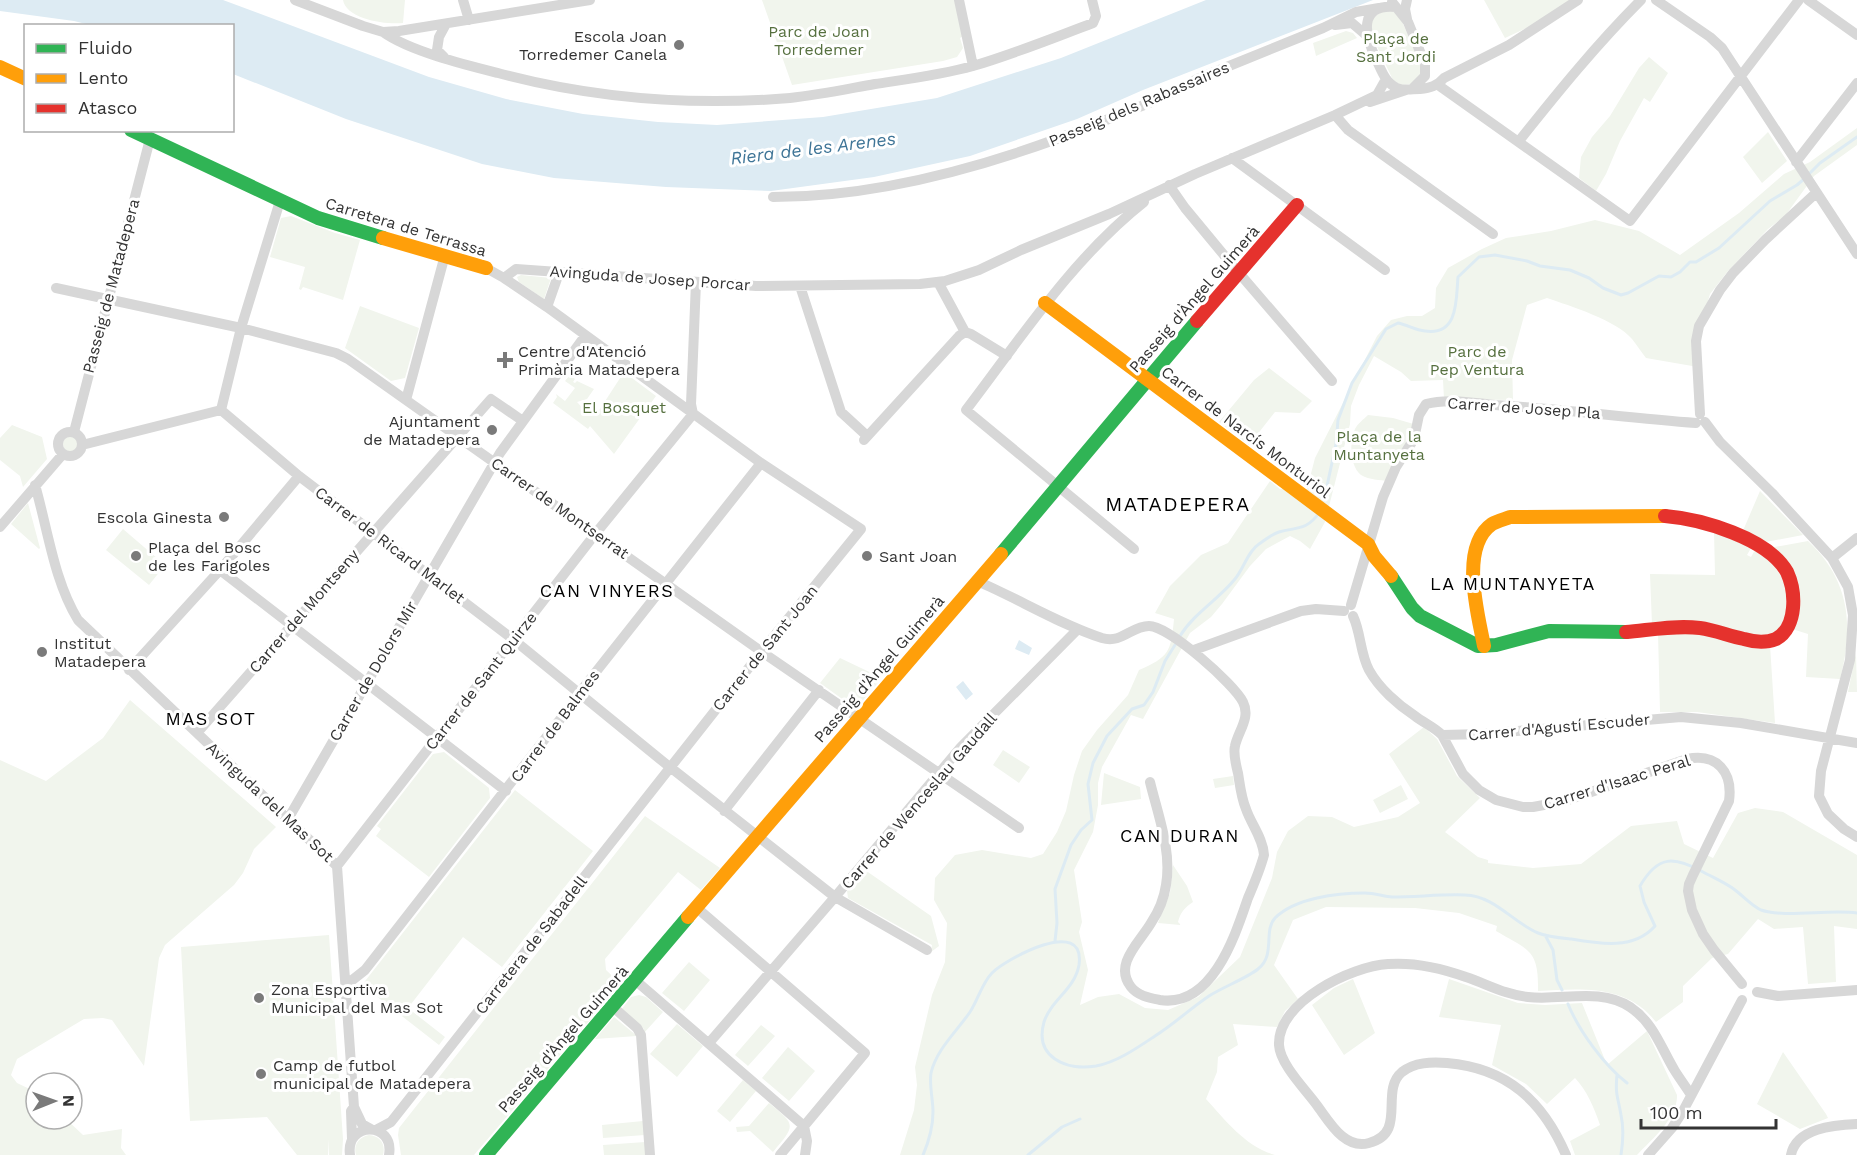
<svg xmlns="http://www.w3.org/2000/svg" width="1857" height="1155" font-family="'Work Sans',sans-serif">
<rect width="100%" height="100%" fill="#fff"/>
<path fill="#f1f5ed" d="M343,0H405L403,23C386,25 346,19 343,0Z
M762,0H955L963,36L960,38L963,48L957,57L943,61L792,85Z
M1484,0H1572L1531,26L1505,38Z
M1393,11L1401,19L1422,68V73L1411,84L1401,85L1393,80L1370,32L1371,19L1382,12Z
M1346,31L1353,33L1357,38L1316,56L1313,43Z
M1649,57L1668,73L1650,102L1644,98L1620,141L1606,174L1596,191L1579,178L1581,157L1592,137L1610,116L1639,68Z
M1857,128V145L1814,176L1785,216L1768,229L1728,271L1710,294L1696,341L1698,367L1646,358C1641,352 1637,345 1632,339C1616,320 1570,306 1547,298L1527,305L1512,360L1513,400L1444,399L1443,380L1411,381L1401,372L1374,356L1359,385L1351,406L1350,424L1325,522L1310,549L1300,541L1290,536L1266,549L1250,566L1222,604L1211,617L1190,633L1143,719L1131,715L1102,767L1098,783V805L1093,832L1074,870L1082,922L1079,932L1088,970L1080,1005L1098,997L1119,994L1145,1008L1168,1010L1198,997L1240,957L1272,878L1277,852L1288,831L1308,816L1332,817L1354,827L1398,817L1420,803L1389,754L1424,727L1437,739L1457,776L1480,798L1445,832L1478,857L1488,860V863L1533,868L1581,864L1631,826L1677,821L1684,844L1713,858L1738,813L1755,808L1783,812L1857,855V929L1834,926L1836,982L1808,984L1803,927L1774,929L1758,919L1728,954L1712,958L1683,986V1002L1656,1022C1626,984 1582,989 1538,991C1539,949 1528,950 1496,931L1497,926L1459,913L1415,908L1326,907L1293,920L1274,965L1298,999L1285,1011L1277,1027L1233,1024L1238,1045L1218,1057L1217,1072L1206,1099C1226,1121 1246,1147 1275,1155H900L914,1110L917,1085L915,1067L932,995L945,962L947,923L934,900L935,878L955,855L982,850L1031,858L1043,854L1057,832L1066,811L1074,775L1082,751L1097,730L1128,695L1139,670C1169,657 1171,652 1174,619L1155,613L1170,586L1201,555L1228,543L1270,481L1280,489H1307L1315,458L1377,336L1391,320L1407,316H1422L1435,308L1436,288L1448,268L1482,249L1506,238L1551,231L1595,220L1639,231L1680,255L1739,213L1784,174L1810,162Z
M1768,132L1787,161L1762,183L1743,157Z
M291,216L335,233L360,240L343,300L303,287L301,290L299,289L305,267L270,257L281,218Z
M521,275L551,278L544,299L519,282L517,277Z
M360,306L419,328L405,378L391,381L345,348Z
M1269,368L1312,401L1300,413L1275,412L1249,445L1219,422L1254,380Z
M624,372L656,396L614,454L590,426L592,423L588,429L553,403L557,397L556,394L565,401L575,388L565,381L570,375L575,379L573,382L575,383L577,381L594,389L587,399L577,402L589,415L594,409L598,412Z
M1368,415L1393,418L1417,425L1389,481C1379,480 1370,480 1361,475C1350,467 1349,441 1355,429C1357,424 1364,419 1368,415Z
M12,425L42,437L47,459L23,487L20,476L0,460V438Z
M63 444a8 8 0 1 1 16 0a8 8 0 1 1-16 0Z
M1760,491L1803,535L1760,543L1742,533Z
M28,503L40,548L39,549L11,524Z
M123,529L165,565L149,585L106,550Z
M1714,531L1751,548L1747,555L1751,557L1755,550L1772,562L1786,585V618L1773,636L1652,625L1650,574L1715,575Z
M1808,541C1850,580 1854,626 1840,679L1806,677L1808,634L1792,629L1796,614L1769,548Z
M1686,632L1770,645L1775,723L1697,712H1660L1658,633Z
M1856,653L1857,692H1848Z
M840,658L882,678L858,706H852L820,683Z
M130,700L276,827L254,849L243,873L234,885L165,945L159,958L144,1066L112,1020L103,1018L84,1019L17,1059L11,1075L17,1083L36,1092V1119H66L83,1135L122,1129L121,1148L126,1155H0V760L46,781L103,738Z
M1003,750L1030,767L1019,783L993,765Z
M444,752L489,788L490,798L429,877L376,836L381,829L377,826L433,754Z
M1104,773L1140,787L1141,799L1101,805Z
M1233,776L1234,785L1215,788L1213,779Z
M1401,785L1408,799L1380,813L1373,800Z
M515,790L593,851L502,967L463,937L408,1008L445,1037L439,1045L362,985Z
M645,816L720,868L701,890L678,872L605,959L606,970L621,984L474,1155H401L398,1135L399,1128Z
M1173,865L1187,886L1193,902C1185,907 1180,913 1178,922L1181,925L1158,923L1170,893Z
M865,870L931,916L939,946L931,952L932,945L848,898L847,891Z
M329,935L343,1139L342,1155H329L328,1139V1155H297L267,1117L190,1121L181,947Z
M689,962L710,980L684,1011L662,993Z
M1353,979L1375,1033L1344,1055L1312,1005L1334,988Z
M1449,979L1518,1003L1545,1005L1582,1003L1607,1065L1647,1031L1677,1095C1678,1118 1652,1139 1637,1155H1575L1570,1141L1600,1125C1594,1107 1587,1091 1575,1078L1547,1104L1526,1084L1492,1065L1501,1025L1439,1017Z
M639,995L646,997L663,1012L644,1033V1029L621,1010L631,997Z
M614,1017L637,1036L595,1039Z
M677,1024L703,1046L677,1077L650,1054Z
M761,1025L775,1036L748,1066L735,1055Z
M788,1047L815,1071L789,1101L762,1078Z
M1783,1052L1826,1114L1828,1118L1800,1129L1757,1104Z
M743,1080L756,1091L730,1122L717,1111Z
M769,1103C796,1125 796,1125 773,1152L750,1131L737,1132L736,1127L749,1126Z
M643,1121L645,1135L603,1138L602,1125Z
M369,1135C380,1136 386,1144 383,1155H356C353,1145 359,1137 369,1135Z
M645,1142L646,1155H604L603,1145Z"/>
<path fill="#ddebf3" d="M0,0H223L429,77L506,99L583,114L658,122L717,125L823,117L937,98L1061,58L1206,0H1373L1143,90L1077,119L970,156L874,177L771,191L666,187L554,178L482,164L346,119L233,74L232,26L90,25L74,21L0,11Z
M1019,640L1032,648L1029,655L1015,649Z
M963,681L973,694L966,700L956,687Z"/>
<g fill="none" stroke-linecap="round" stroke-linejoin="round">
<path stroke="#ddebf3" stroke-width="3" d="M1809,174L1820,163L1857,137
M1324,500L1336,444L1338,420L1352,383L1386,329L1398,323C1408,325 1415,330 1425,331C1459,336 1456,299 1458,277L1479,257L1495,255L1527,261L1540,266L1570,270L1589,278L1603,288L1621,295L1628,293L1659,276L1671,277L1680,272L1690,262H1696L1719,248L1770,201L1797,185L1804,179
M1180,636C1194,613 1219,599 1235,579C1244,568 1248,551 1259,544C1265,540 1272,534 1279,532C1298,527 1307,530 1319,513
M1545,935L1553,950L1557,980L1562,990
M1055,941L1057,923L1055,889L1071,845L1081,830L1092,820L1088,784L1093,763L1107,736L1132,709L1144,705L1153,692L1165,661L1175,645
M1568,1004C1579,1031 1604,1065 1627,1083
M1617,1075C1615,1095 1618,1097 1621,1115C1624,1128 1623,1142 1621,1155
M923,1155C929,1141 933,1128 933,1112C933,1099 929,1085 931,1073C936,1050 957,1031 970,1012C978,1000 982,983 992,973C1006,959 1086,915 1079,965C1075,989 1051,1000 1044,1022C1034,1057 1066,1071 1096,1066C1117,1062 1137,1048 1155,1036C1174,1024 1191,1008 1209,996C1223,987 1247,978 1258,969C1276,955 1263,931 1275,918C1295,898 1337,893 1365,893C1374,893 1383,896 1392,897C1417,897 1441,894 1465,895C1495,896 1512,922 1538,933C1548,937 1561,938 1571,939C1600,944 1634,950 1655,926L1644,902L1640,886C1658,855 1674,856 1703,872C1714,878 1726,883 1735,890C1743,896 1752,906 1761,910C1784,918 1830,909 1857,913
M1028,1155L1062,1127L1080,1119"/>
<path stroke="#d7d7d7" stroke-width="10" d="M295,0L363,26L383,32L399,31L590,0
M463,0L469,20
M959,0L973,66
M1407,0L1405,9L1407,19
M1656,0L1710,37L1722,48L1857,254
M1808,0L1857,35
M1392,2L1408,22L1425,64V76L1412,89
M1396,7C1357,3 1365,36 1376,59C1381,69 1385,83 1397,88C1404,91 1412,89 1420,89C1430,88 1437,86 1444,78L1509,45L1578,0
M1335,25L1352,23L1366,35
M383,32C409,51 466,65 498,73C592,98 693,106 790,98C819,95 847,89 875,84C908,79 941,75 973,66C1014,54 1053,38 1093,23L1096,16L1092,0
M444,57L437,50L439,37L446,24
M1438,85L1630,221L1799,0
M1370,102L1406,90
M1335,115L1348,130L1493,234
M1519,141C1558,92 1597,44 1641,0
M1232,158L1385,270
M1796,162L1857,83
M1169,185L1185,208L1233,266L1332,381
M773,197C885,197 999,163 1101,122C1134,109 1167,97 1197,79L1323,28L1356,12L1379,8
M504,278L516,269L756,286L920,284L945,281L979,270L1021,250L1109,214L1195,174L1335,115L1377,95L1386,79
M938,282L965,332L971,334L1007,356
M800,286L841,412L866,435
M56,288L241,328L336,353L348,359L762,652L1019,828
M547,307L559,273
M406,400L445,255
M221,410L299,476L514,640L666,764L835,897L927,950
M221,410L241,328L280,201
M693,414L691,404L696,282
M1700,414L1696,341L1699,326L1720,290L1733,273L1765,240L1816,193
M1705,422L1720,442L1772,493L1832,558L1848,587L1853,615L1850,660L1821,771L1819,796L1828,814L1844,829L1857,837
M58 444a12 12 0 1 1 24 0a12 12 0 1 1-24 0Z
M74,432L150,139
M864,440L959,336L965,332
M82,445L221,410
M35,485C48,530 54,581 78,620L337,866L354,1107L362,1124L371,1129
M0,527L63,454
M1134,549L966,410C1021,338 1072,259 1144,202
M1832,558L1857,538
M220,570L506,791
M977,581C1019,599 1059,624 1102,638C1122,644 1131,626 1149,626C1169,626 1234,684 1243,702C1251,718 1238,731 1235,746C1233,754 1236,765 1238,773C1240,785 1241,797 1246,809C1251,824 1263,838 1264,855C1260,870 1254,884 1248,898C1235,936 1212,1008 1160,1000C1150,998 1138,996 1131,987C1113,964 1140,942 1151,923C1159,911 1164,899 1166,885C1172,851 1158,815 1150,782
M1351,605L1383,497L1396,467L1414,439L1419,415L1426,404C1448,398 1473,403 1495,405C1562,409 1629,418 1696,423
M1353,616C1361,633 1360,653 1369,670C1379,688 1398,705 1415,716C1424,723 1434,727 1442,735L1483,734L1681,717L1741,723L1857,743
M1194,650L1301,611L1316,609L1344,611
M129,670L220,570L299,476
M197,733L491,399L523,421
M1442,735L1463,774L1479,790L1496,800L1523,807H1533L1565,801L1687,759C1717,753 1733,772 1729,801L1693,875L1689,884L1688,891L1692,910L1703,934L1714,950L1742,984
M724,811L819,690
M288,819L500,453L585,336
M337,866L596,533L693,414
M697,908L865,1053L780,1155
M635,980L804,1126L807,1141L805,1155
M346,985L365,970L569,708L580,692L761,463
M1757,992L1778,996L1857,990
M613,1007L637,1028L641,1035L650,1155
M709,1043L835,897L961,747L1078,629
M376,1130L391,1122L762,651L861,529L761,463L547,307L504,278L486,268
M352,1139L351,1111L354,1107
M350,1155C345,1121 395,1121 389,1155
M1566,1155C1543,1101 1507,1068 1447,1063C1431,1062 1415,1062 1402,1072C1379,1091 1408,1133 1369,1143C1344,1150 1329,1121 1316,1104C1305,1089 1280,1064 1279,1045C1277,1002 1352,966 1388,964C1415,962 1441,968 1466,977C1487,984 1506,995 1528,997C1561,1001 1600,987 1630,1007C1654,1023 1661,1048 1675,1071C1680,1079 1686,1087 1691,1095
M1648,1155L1672,1128L1683,1111L1742,1000
M1791,1155C1796,1128 1834,1125 1857,1124"/>
<path stroke="#30b455" stroke-width="14" d="M131,130L318,218L383,238
M1001,554L1197,321
M1391,576L1412,608L1420,616L1478,646L1496,645L1549,631L1626,632
M486,1155L688,917"/>
<path stroke="#ff9f0a" stroke-width="14" d="M0,67L26,79
M383,238L486,268
M1045,303L1368,544L1374,556L1391,576
M1484,646C1478,614 1459,547 1492,524C1497,521 1505,519 1510,517L1665,516
M688,917L1001,554"/>
<path stroke="#e5322d" stroke-width="14" d="M1197,321L1297,205
M1626,632C1650,630 1675,625 1700,628C1715,630 1729,636 1744,639C1754,642 1766,643 1776,639C1787,633 1792,620 1793,608C1794,597 1792,583 1787,572C1768,538 1701,519 1665,516"/>
</g>
<g fill="#7a7a7a" stroke="#fff" stroke-width="2">
<circle cx="679" cy="45" r="6"/>
<path d="M502 351h6v6h6v6h-6v6h-6v-6h-6v-6h6z"/>
<circle cx="492" cy="430" r="6"/>
<circle cx="224" cy="517" r="6"/>
<circle cx="136" cy="556" r="6"/>
<circle cx="867" cy="556" r="6"/>
<circle cx="42" cy="652" r="6"/>
<circle cx="259" cy="998" r="6"/>
<circle cx="261" cy="1074" r="6"/>
</g>
<g text-anchor="middle" dominant-baseline="central" stroke-width="6" stroke-linejoin="round" paint-order="stroke">
<g font-size="16" fill="#56703f" stroke="#fff">
<text x="819" y="31">Parc de Joan<tspan x="819" dy="18">Torredemer</tspan></text>
<text x="1396" y="38">Plaça de<tspan x="1396" dy="18">Sant Jordi</tspan></text>
<text x="1477" y="351">Parc de<tspan x="1477" dy="18">Pep Ventura</tspan></text>
<text x="624" y="407">El Bosquet</text>
<text x="1379" y="436">Plaça de la<tspan x="1379" dy="18">Muntanyeta</tspan></text>
</g>
<g font-size="16" fill="#333" stroke="#fff" text-anchor="start">
<text x="667" y="36" text-anchor="end">Escola Joan<tspan x="667" dy="18">Torredemer Canela</tspan></text>
<text x="518" y="351">Centre d'Atenció<tspan x="518" dy="18">Primària Matadepera</tspan></text>
<text x="480" y="421" text-anchor="end">Ajuntament<tspan x="480" dy="18">de Matadepera</tspan></text>
<text x="212" y="517" text-anchor="end">Escola Ginesta</text>
<text x="148" y="547">Plaça del Bosc<tspan x="148" dy="18">de les Farigoles</tspan></text>
<text x="879" y="556">Sant Joan</text>
<text x="54" y="643">Institut<tspan x="54" dy="18">Matadepera</tspan></text>
<text x="271" y="989">Zona Esportiva<tspan x="271" dy="18">Municipal del Mas Sot</tspan></text>
<text x="273" y="1065">Camp de futbol<tspan x="273" dy="18">municipal de Matadepera</tspan></text>
</g>
<g font-size="16" fill="#333" stroke="#fff">
<text transform="translate(1139 104) rotate(-23)">Passeig dels Rabassaires</text>
<text transform="translate(406 227) rotate(17)">Carretera de Terrassa</text>
<text transform="translate(650 278) rotate(4)">Avinguda de Josep Porcar</text>
<text transform="translate(111 286) rotate(-75)">Passeig de Matadepera</text>
<text transform="translate(1194 299) rotate(-49)">Passeig d'Àngel Guimerà</text>
<text transform="translate(1524 408) rotate(4)">Carrer de Josep Pla</text>
<text transform="translate(1246 432) rotate(37)">Carrer de Narcís Monturiol</text>
<text transform="translate(560 508) rotate(35)">Carrer de Montserrat</text>
<text transform="translate(390 545) rotate(37)">Carrer de Ricard Marlet</text>
<text transform="translate(304 611) rotate(-49)">Carrer del Montseny</text>
<text transform="translate(765 648) rotate(-51)">Carrer de Sant Joan</text>
<text transform="translate(879 669) rotate(-49)">Passeig d'Àngel Guimerà</text>
<text transform="translate(373 671) rotate(-60)">Carrer de Dolors Mir</text>
<text transform="translate(481 681) rotate(-52)">Carrer de Sant Quirze</text>
<text transform="translate(555 726) rotate(-53)">Carrer de Balmes</text>
<text transform="translate(1559 727) rotate(-5)">Carrer d'Agustí Escuder</text>
<text transform="translate(1617 782) rotate(-17)">Carrer d'Isaac Peral</text>
<text transform="translate(919 801) rotate(-49)">Carrer de Wenceslau Gaudall</text>
<text transform="translate(270 802) rotate(43)">Avinguda del Mas Sot</text>
<text transform="translate(531 945) rotate(-52)">Carretera de Sabadell</text>
<text transform="translate(563 1039) rotate(-49)">Passeig d'Àngel Guimerà</text>
</g>
<g font-size="18" font-style="italic" fill="#3f7597" stroke="#fff">
<text transform="translate(813 148) rotate(-7)">Riera de les Arenes</text>
</g>
<g font-size="18" letter-spacing="1.5" fill="#000" stroke="#fff">
<text x="1513" y="583">LA MUNTANYETA</text>
<text x="607" y="590">CAN VINYERS</text>
<text x="211" y="718">MAS SOT</text>
<text x="1180" y="835">CAN DURAN</text>
</g>
<g font-size="20" letter-spacing="1.5" fill="#000" stroke="#fff">
<text x="1178" y="504">MATADEPERA</text>
</g>
</g>
<rect x="24" y="24" width="210" height="108" fill="#ffffff" stroke="#adadad" stroke-width="1.5"/>
<rect x="36" y="44" width="30" height="9" fill="#30b455" stroke="#adadad" stroke-width="1.5"/>
<text x="78" y="54" font-size="18" fill="#333333">Fluido</text>
<rect x="36" y="74" width="30" height="9" fill="#ff9f0a" stroke="#adadad" stroke-width="1.5"/>
<text x="78" y="84" font-size="18" fill="#333333">Lento</text>
<rect x="36" y="104" width="30" height="9" fill="#e5322d" stroke="#adadad" stroke-width="1.5"/>
<text x="78" y="114" font-size="18" fill="#333333">Atasco</text>
<g transform="translate(54 1101) rotate(89)"><circle r="28" fill="#ffffff" stroke="#adadad" stroke-width="1.5"/>
<path d="M0-4.5L10 22L0 15L-10 22Z" fill="#7a7a7a"/>
<text y="-9" font-size="16" font-weight="bold" text-anchor="middle" fill="#333333">N</text>
</g>
<path d="M1641 1119v9h135v-9" fill="none" stroke="#333333" stroke-width="3"/>
<text x="1650" y="1119" font-size="18" fill="#333333" stroke="#ffffff" stroke-width="4.5" paint-order="stroke">100 m</text>
</svg>
